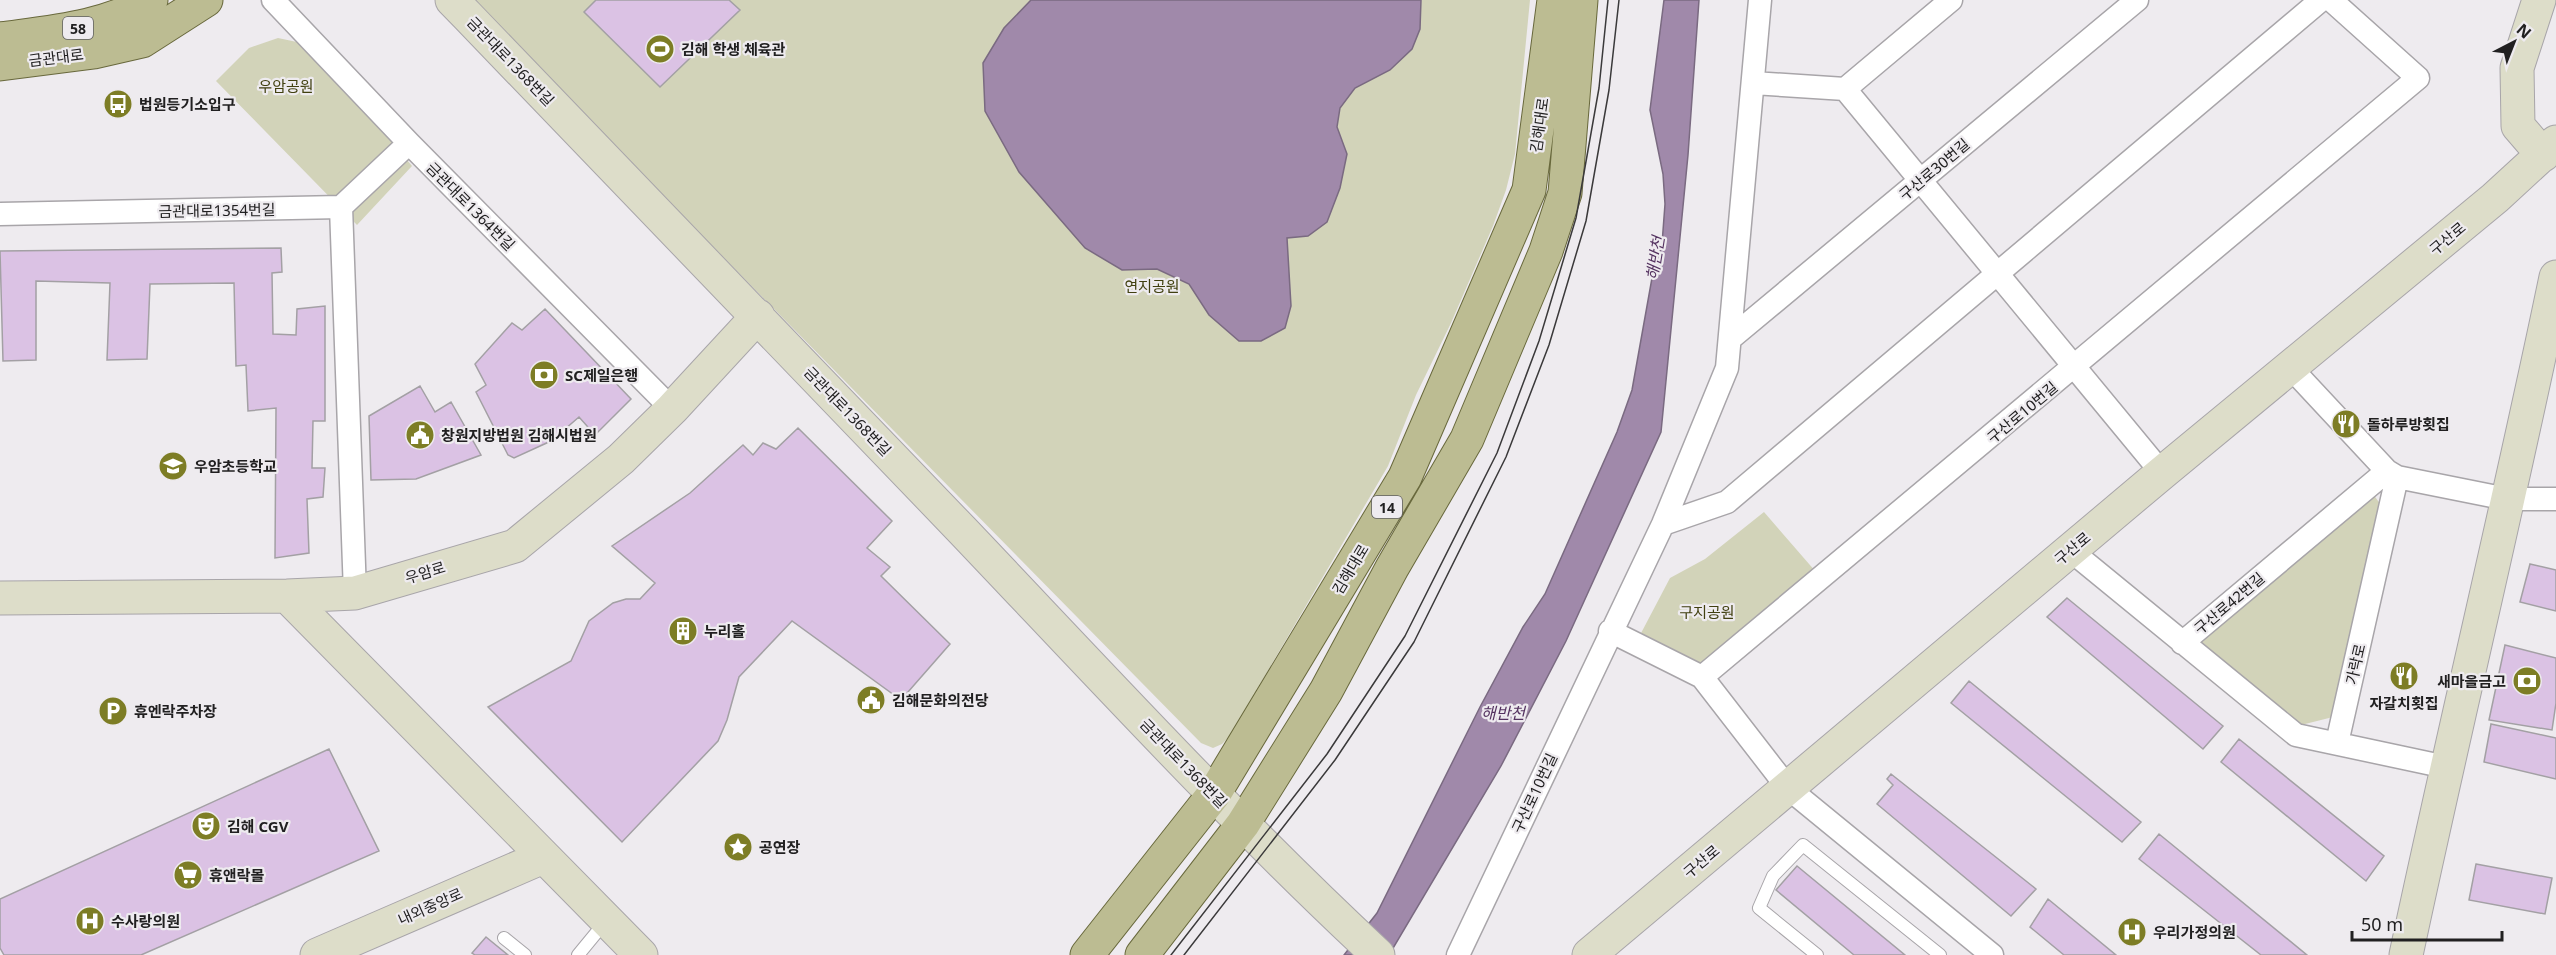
<svg xmlns="http://www.w3.org/2000/svg" width="2556" height="955" font-family="'Noto Sans','Noto Sans KR',sans-serif">
<rect width="100%" height="100%" fill="#eeebef"/>
<path fill="#d2d3b9" d="M470,0H1530L1515,154L1506,190L1493,226L1451,323L1416,395L1388,466L1229,737L1222,744L1213,748L1201,743Z
M278,38L311,45L412,166L357,225L216,81L249,48Z
M2370,490L2384,509L2337,716L2297,726L2194,643Z
M1764,512L1816,572L1702,664L1639,637L1670,578L1705,559Z"/>
<path fill="#a089aa" stroke="#7a6a81" stroke-width="1.5" d="M1031,0H1421L1420,29L1412,49L1390,70L1355,88L1340,108L1337,127L1347,154L1340,188L1327,222L1308,236L1287,238L1291,306L1285,328L1261,341H1239L1209,315L1189,284L1157,269L1122,270L1085,248L1019,172L985,111L983,63L1004,28Z
M1664,0H1699L1688,155L1661,432L1566,641L1501,766L1389,955H1344L1377,913L1480,707L1523,627L1545,594L1617,432L1632,390L1652,278L1662,244L1665,204L1663,174L1650,110Z"/>
<path fill="#dbc2e4" stroke="#a3a0a4" stroke-width="1.5" d="M596,0H729L740,10L660,87L584,12Z
M281,248L282,272L272,273L273,334L296,335L297,309L325,306V421H313L312,468H325L323,497L307,499L309,553L275,558L276,408L248,411L246,365L236,366L234,283L150,284L147,359L107,360L110,283L36,281V360L3,361L0,251Z
M545,309L631,399L595,435L579,417L551,441L514,458L508,455L476,392L486,385L475,364L512,323L522,330Z
M420,386L435,412L451,402L481,455L416,479L371,480L369,416Z
M798,428L892,521L867,548L890,567L881,576L950,644L901,700L792,621L739,677L727,720L718,741L622,842L488,707L571,661L589,621L613,603L626,599H640L655,583L612,546L690,493L743,445L753,455L763,443L776,449Z
M2530,564L2556,570V611L2520,602Z
M2067,598L2223,726L2203,749L2047,617Z
M2505,645L2556,658V703L2552,730L2489,720Z
M1969,681L2141,822L2122,842L1951,703Z
M2491,724L2556,738V779L2484,762Z
M2239,739L2384,856L2366,881L2221,762Z
M329,749L379,851L141,955H4L0,948V899Z
M1891,774L2036,889L2011,916L1877,804L1893,785L1887,779Z
M2159,834L2307,955H2261L2139,859Z
M2476,864L2552,878L2545,914L2469,900Z
M1797,866L1905,955H1854L1776,890Z
M2048,899L2116,955H2064L2030,927Z
M486,937L508,955H475L472,953Z"/>
<g fill="none" stroke-linecap="round" stroke-linejoin="round">
<g stroke="#a8a5a9" stroke-width="14">
<path id="lane" d="M504,938L525,955
M578,955L606,921
M1817,955L1759,908L1773,876L1803,845L1940,955"/>
</g>
<g stroke="#a8a5a9" stroke-width="25">
<path id="street" d="M273,0L409,143L672,409
M1753,83L1845,89L1951,0
M1845,89L2162,473
M341,207L355,593
M0,214L341,207L409,143
M1731,338L2137,0
M2290,367L2387,471L2397,477L2507,499H2556
M1663,524L1727,502L2321,0
M2070,550L2296,735L2446,767
M1610,631L1702,677L1788,788L1992,955
M2182,643L2387,471
M1702,677L2418,78L2331,0
M2337,743L2397,477
M1458,955L1663,524L1727,368L1760,0"/>
</g>
<g stroke="#a8a5a9" stroke-width="35">
<path id="secondary" d="M452,0C623,176 793,353 962,530C1099,674 1233,820 1378,955
M2539,0L2517,68L2518,126L2543,155
M287,596L641,955
M0,598L287,596L355,593L515,546L621,459L672,409L758,316
M317,955L543,857
M1589,955L2162,473L2495,198L2556,142
M2406,955C2454,729 2509,504 2556,277"/>
</g>
<g stroke="#68683c" stroke-width="35">
<path id="primary" d="M0,39C51,32 106,28 151,0
M0,64L94,52L142,41L206,0
M1087,955L1214,794L1405,477L1529,190L1554,0
M1142,955L1243,824L1326,691L1392,568L1467,439L1546,251L1565,193L1581,0"/>
</g>
<use href="#lane" stroke="#fff" stroke-width="12"/>
<use href="#street" stroke="#fff" stroke-width="22"/>
<use href="#secondary" stroke="#ddddc9" stroke-width="33"/>
<use href="#primary" stroke="#bcbc92" stroke-width="33"/>
<path stroke="#3a393a" stroke-width="1.5" d="M1171,955L1327,754L1405,636L1497,453L1539,341L1576,218L1599,88L1608,0
M1184,955L1335,760L1414,642L1506,457L1549,345L1586,221L1609,90L1619,0"/>
</g>
<defs>
<g id="stadium-disc" transform="scale(1.5)"><circle r="9.5" fill="#7d7d25" stroke="#eeebef"/><path d="M0-5a6.5 5 0 1 0 0 10a6.5 5 0 1 0 0-10ZM-3.5-1.8h7v3.6h-7Z" fill="#fff"/></g>
<g id="bus-disc" transform="scale(1.5)"><circle r="9.5" fill="#7d7d25" stroke="#eeebef"/><path d="M-5-6H5V4H4V6H2V4H-2V6H-4V4H-5ZM-3.5-4V0h7V-4ZM-3.5 1.2v1.5H-2V1.2ZM2 1.2v1.5H3.5V1.2Z" fill="#fff"/></g>
<g id="bank-disc" transform="scale(1.5)"><circle r="9.5" fill="#7d7d25" stroke="#eeebef"/><path d="M-6-4H6V4H-6ZM0-2.3a2.3 2.3 0 1 0 0 4.6a2.3 2.3 0 1 0 0-4.6Z" fill="#fff"/></g>
<g id="restaurant-disc" transform="scale(1.5)"><circle r="9.5" fill="#7d7d25" stroke="#eeebef"/><path d="M-5-6h1v4h1v-4h1v4h1v-4h1v5L-1.5 .5V6h-2V.5L-5-1ZM5-6V6H3V1.5H1.5Q1.5-4 5-6Z" fill="#fff"/></g>
<g id="civic-disc" transform="scale(1.5)"><circle r="9.5" fill="#7d7d25" stroke="#eeebef"/><path d="M-.6-6.5H3V-4.5H.6V-3L4-1V1h2V6H-6V1h2V-1L-.6-3ZM-1.2 2.5V6h2.4V2.5Z" fill="#fff"/></g>
<g id="school-disc" transform="scale(1.5)"><circle r="9.5" fill="#7d7d25" stroke="#eeebef"/><path d="M0-5L7-2L0 1L-7-2ZM-4 1L0 2.5L4 1V4Q0 6-4 4Z" fill="#fff"/></g>
<g id="building-disc" transform="scale(1.5)"><circle r="9.5" fill="#7d7d25" stroke="#eeebef"/><path d="M-4-6H4V6H1V3H-1V6H-4ZM-2.5-4.3h1.7v1.8h-1.7ZM.8-4.3h1.7v1.8H.8ZM-2.5-1h1.7V.8h-1.7ZM.8-1h1.7V.8H.8Z" fill="#fff"/></g>
<g id="parking-disc" transform="scale(1.5)"><circle r="9.5" fill="#7d7d25" stroke="#eeebef"/><path d="M-3.5-5.5H1a3.5 3.5 0 0 1 0 7H-1V5.5H-3.5ZM-1-3.4V-.6H.8a1.4 1.4 0 0 0 0-2.8Z" fill="#fff"/></g>
<g id="theatre-disc" transform="scale(1.5)"><circle r="9.5" fill="#7d7d25" stroke="#eeebef"/><path d="M-5-5.5Q0-4 5-5.5V0Q5 5 0 6Q-5 5-5 0ZM-3.3-2.5H-1v1.5H-3.3ZM1-2.5H3.3v1.5H1ZM-2.8 1Q0 5.5 2.8 1Z" fill="#fff"/></g>
<g id="sight-disc" transform="scale(1.5)"><circle r="9.5" fill="#7d7d25" stroke="#eeebef"/><path d="M0-6L1.8-2.2L6-1.7L2.9 1.2L3.7 5.4L0 3.3L-3.7 5.4L-2.9 1.2L-6-1.7L-1.8-2.2Z" fill="#fff"/></g>
<g id="supermarket-disc" transform="scale(1.5)"><circle r="9.5" fill="#7d7d25" stroke="#eeebef"/><path d="M-6-5.5h2.5l.6 2H6L4.5 2H-2.5L-4.4-4H-6ZM-1.5 3.2a1.3 1.3 0 1 0 .1 0ZM3 3.2a1.3 1.3 0 1 0 .1 0Z" fill="#fff"/></g>
<g id="hospital-disc" transform="scale(1.5)"><circle r="9.5" fill="#7d7d25" stroke="#eeebef"/><path d="M-5-5h3v3.5h4V-5h3V5h-3V1.5h-4V5h-3Z" fill="#fff"/></g>
</defs>
<g fill-rule="evenodd">
<use href="#stadium-disc" x="660" y="49"/>
<use href="#bus-disc" x="118" y="104"/>
<use href="#bank-disc" x="544" y="375"/>
<use href="#restaurant-disc" x="2346" y="424"/>
<use href="#civic-disc" x="420" y="435"/>
<use href="#school-disc" x="173" y="466"/>
<use href="#building-disc" x="683" y="631"/>
<use href="#restaurant-disc" x="2404" y="676"/>
<use href="#bank-disc" x="2527" y="681"/>
<use href="#civic-disc" x="871" y="700"/>
<use href="#parking-disc" x="113" y="711"/>
<use href="#theatre-disc" x="206" y="826"/>
<use href="#sight-disc" x="738" y="847"/>
<use href="#supermarket-disc" x="188" y="875"/>
<use href="#hospital-disc" x="90" y="921"/>
<use href="#hospital-disc" x="2132" y="932"/>
</g>
<g text-anchor="middle" dominant-baseline="central" stroke-width="4.5" stroke-linejoin="round" paint-order="stroke">
<g fill="#eeebef" stroke="#5e5d5f" stroke-width="1.5">
<rect x="63" y="17" width="30" height="22" rx="4.5"/>
<rect x="1372" y="496" width="30" height="22" rx="4.5"/>
</g>
<g font-size="14" font-weight="bold" fill="#212021">
<text x="78" y="28">58</text>
<text x="1387" y="507">14</text>
</g>
<g font-size="15" font-weight="bold" fill="#212021" stroke="#eeebef" text-anchor="start">
<text x="681" y="49">김해 학생 체육관</text>
<text x="139" y="104">법원등기소입구</text>
<text x="565" y="375">SC제일은행</text>
<text x="2367" y="424">돌하루방횟집</text>
<text x="441" y="435">창원지방법원 김해시법원</text>
<text x="194" y="466">우암초등학교</text>
<text x="704" y="631">누리홀</text>
<text x="2506" y="681" text-anchor="end">새마을금고</text>
<text x="892" y="700">김해문화의전당</text>
<text x="2404" y="703" text-anchor="middle">자갈치횟집</text>
<text x="134" y="711">휴엔락주차장</text>
<text x="227" y="826">김해 CGV</text>
<text x="759" y="847">공연장</text>
<text x="209" y="875">휴앤락몰</text>
<text x="111" y="921">수사랑의원</text>
<text x="2153" y="932">우리가정의원</text>
</g>
<g font-size="15" fill="#212021" stroke="#eeebef">
<text transform="translate(56 57) rotate(-7)">금관대로</text>
<text transform="translate(511 61) rotate(46)">금관대로1368번길</text>
<text transform="translate(1539 125) rotate(-82)">김해대로</text>
<text transform="translate(1934 169) rotate(-40)">구산로30번길</text>
<text transform="translate(471 206) rotate(45)">금관대로1364번길</text>
<text transform="translate(217 210) rotate(-1)">금관대로1354번길</text>
<text transform="translate(2447 238) rotate(-40)">구산로</text>
<text transform="translate(848 411) rotate(46)">금관대로1368번길</text>
<text transform="translate(2022 412) rotate(-40)">구산로10번길</text>
<text transform="translate(2072 548) rotate(-40)">구산로</text>
<text transform="translate(1350 569) rotate(-59)">김해대로</text>
<text transform="translate(425 572) rotate(-17)">우암로</text>
<text transform="translate(2229 603) rotate(-40)">구산로42번길</text>
<text transform="translate(2355 664) rotate(-77)">가락로</text>
<text transform="translate(1184 763) rotate(46)">금관대로1368번길</text>
<text transform="translate(1534 793) rotate(-65)">구산로10번길</text>
<text transform="translate(1701 861) rotate(-40)">구산로</text>
<text transform="translate(430 906) rotate(-24)">내외중앙로</text>
</g>
<g font-size="15" fill="#414010" stroke="#eeebef">
<text x="286" y="86">우암공원</text>
<text x="1152" y="286">연지공원</text>
<text x="1707" y="612">구지공원</text>
</g>
<g font-size="16" font-style="italic" fill="#543260" stroke="#eeebef">
<text transform="translate(1655 258) rotate(-81)">해반천</text>
<text x="1503" y="713">해반천</text>
</g>
</g>
<g transform="translate(2514 42) rotate(42)" stroke="#eeebef" stroke-width="4.5" paint-order="stroke">
<path d="M0-4.5L10 22L0 15L-10 22Z" fill="#212021"/>
<text y="-9" font-size="16" font-weight="bold" text-anchor="middle" fill="#212021">N</text>
</g>
<path d="M2352 931v9h150v-9" fill="none" stroke="#212021" stroke-width="3"/>
<text x="2361" y="931" font-size="18" fill="#212021" stroke="#eeebef" stroke-width="4.5" paint-order="stroke">50 m</text>
</svg>
